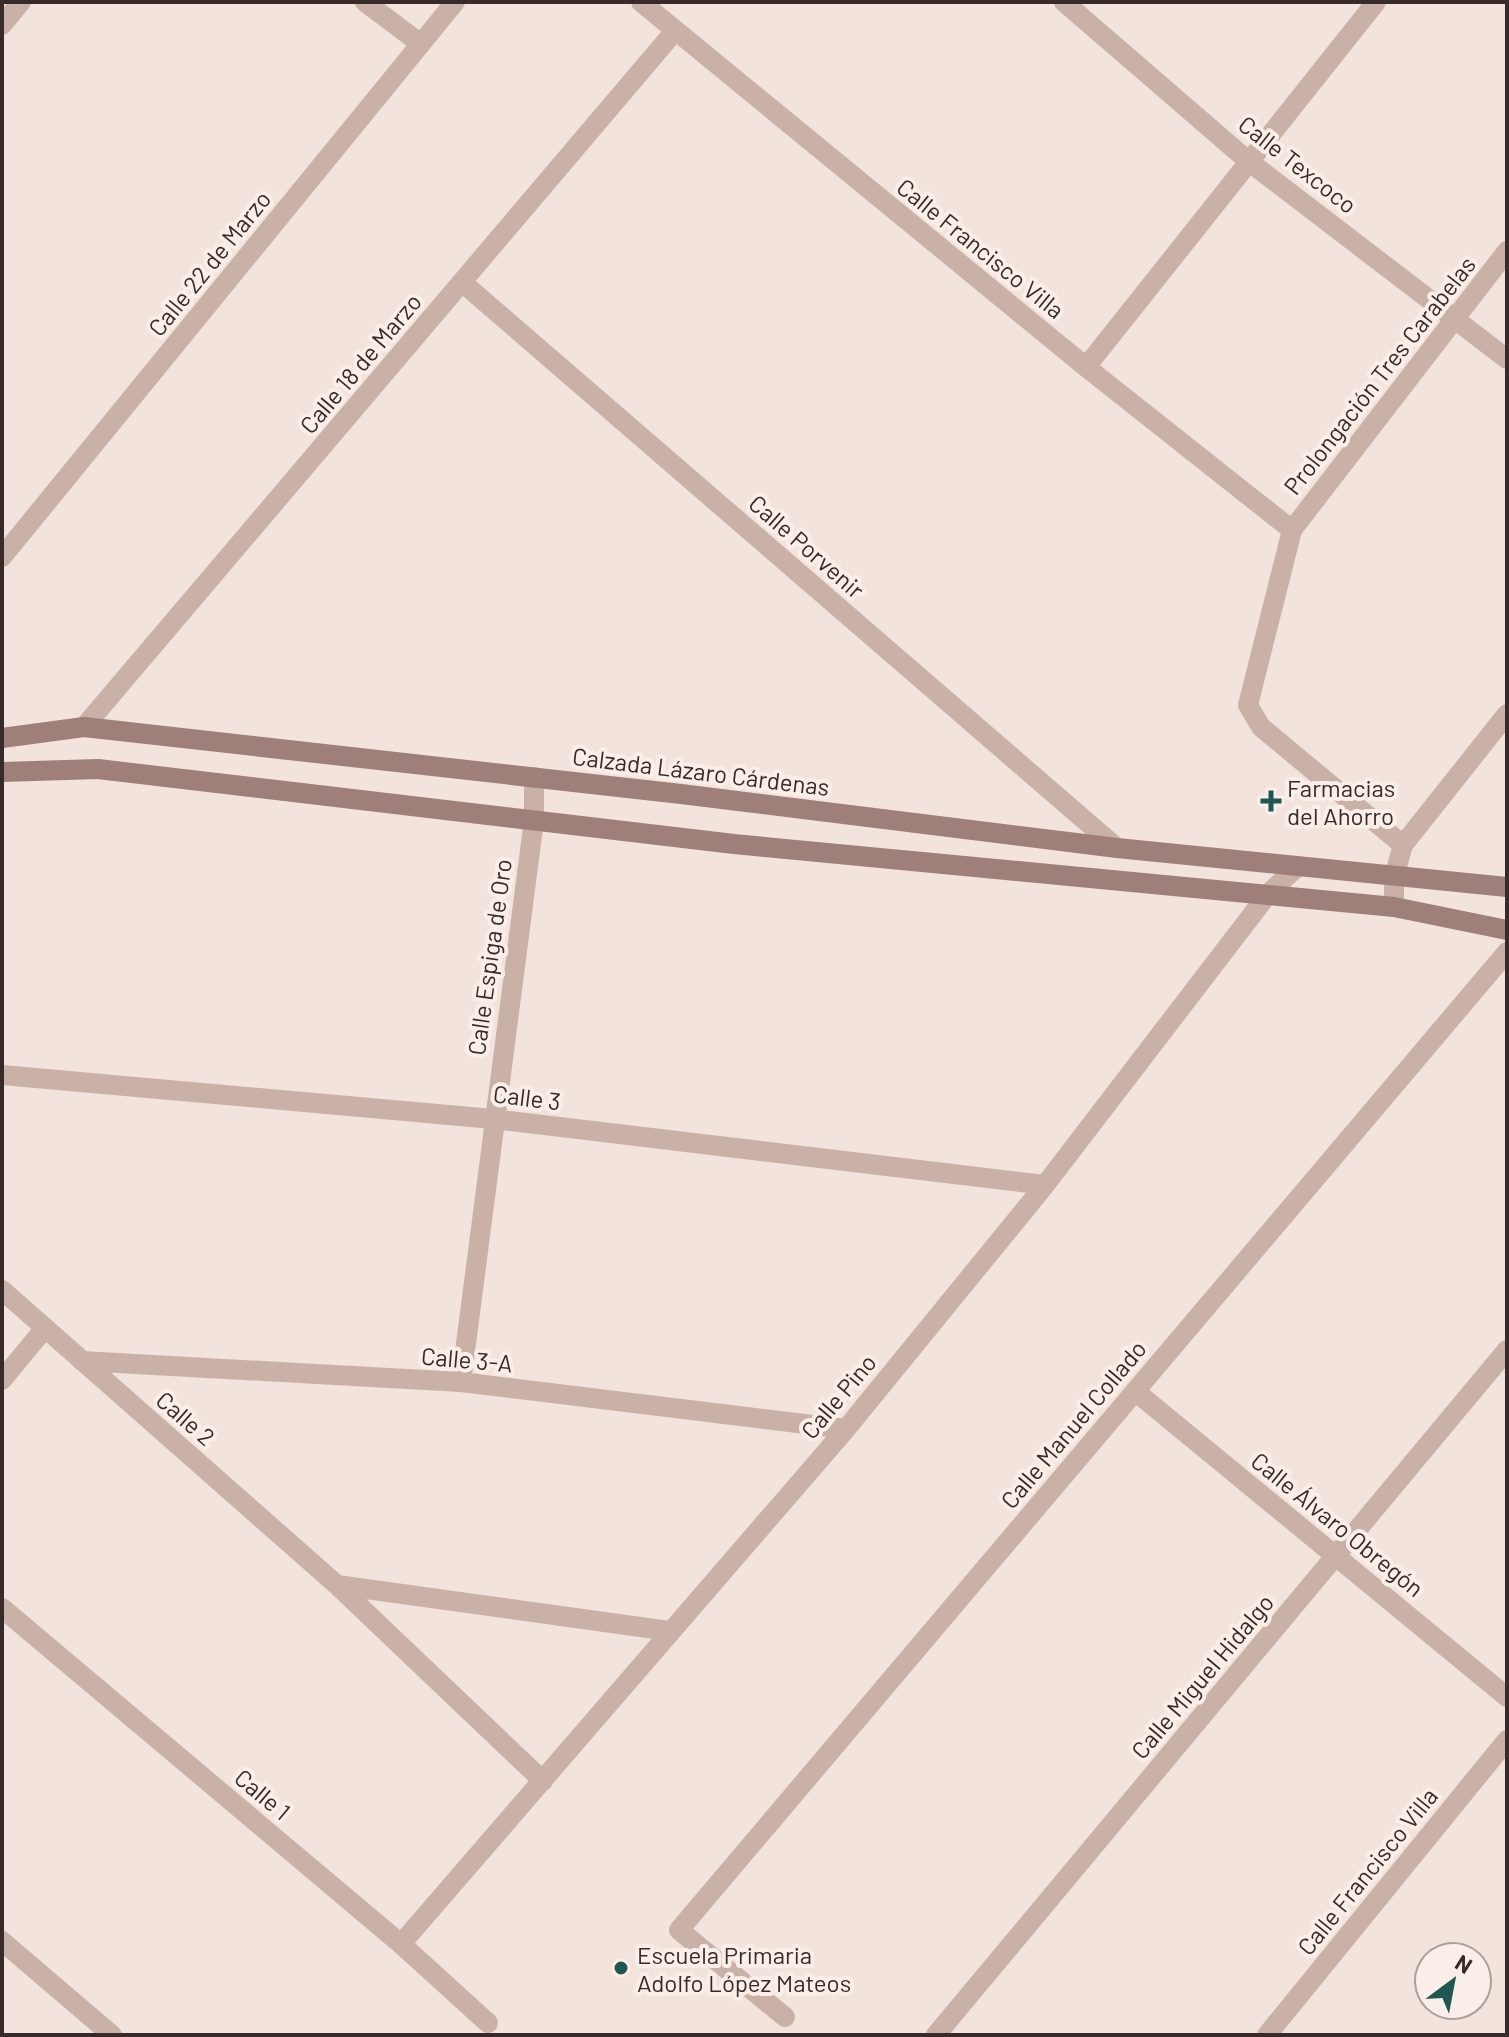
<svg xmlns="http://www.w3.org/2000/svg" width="1509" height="2037" font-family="Barlow,sans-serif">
<rect width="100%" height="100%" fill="#f2e3dc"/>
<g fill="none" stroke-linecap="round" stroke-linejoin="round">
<path stroke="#cab1a8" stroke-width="20" d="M365,2L421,44
M641,2L1086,367L1292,530
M1064,2L1247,160L1507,359
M2,25L21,2
M463,283L1117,848
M1086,367L1376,2
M2,557L455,2
M84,727L674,32
M1403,845L1261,727L1248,705L1292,530L1507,251
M1394,907V877L1403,845L1507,714
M2,1075L493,1119L1045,1185
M2,1290L337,1585L543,1781
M82,1361L461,1382L846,1429
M2,1380L45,1328
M461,1382L534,820V777
M1135,1391L1507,1697
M337,1585L669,1631
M2,1608L401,1944L488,2023
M2,1941L112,2035
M401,1944L846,1429L1045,1185L1268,894L1297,867
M785,2017L679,1930L1507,952
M936,2035L1507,1350
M1267,2035L1507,1740"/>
<path stroke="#9e7f79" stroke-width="20" d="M2,738L84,727L681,794L1117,848L1507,887
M2,772L98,769L734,844L1394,907L1507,930"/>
</g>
<g fill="#1e5851" stroke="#faeee9" stroke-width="3">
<path d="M1267 789h8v8h8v8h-8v8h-8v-8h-8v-8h8z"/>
<circle cx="621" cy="1968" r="8"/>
</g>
<g text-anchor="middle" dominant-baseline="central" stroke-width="8" stroke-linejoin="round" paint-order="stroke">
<g font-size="24" fill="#372a28" stroke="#faeee9">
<text transform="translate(1298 164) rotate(38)">Calle Texcoco</text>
<text transform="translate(981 248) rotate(39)">Calle Francisco Villa</text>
<text transform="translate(209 263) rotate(-51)">Calle 22 de Marzo</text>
<text transform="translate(360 363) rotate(-50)">Calle 18 de Marzo</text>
<text transform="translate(1379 375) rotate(-52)">Prolongación Tres Carabelas</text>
<text transform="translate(807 546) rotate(41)">Calle Porvenir</text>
<text transform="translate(701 771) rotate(7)">Calzada Lázaro Cárdenas</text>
<text transform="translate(489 957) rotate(-82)">Calle Espiga de Oro</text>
<text transform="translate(527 1097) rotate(7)">Calle 3</text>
<text transform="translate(467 1359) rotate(5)">Calle 3-A</text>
<text transform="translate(838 1396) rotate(-50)">Calle Pino</text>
<text transform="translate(186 1418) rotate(41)">Calle 2</text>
<text transform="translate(1073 1424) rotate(-50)">Calle Manuel Collado</text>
<text transform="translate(1338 1524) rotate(39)">Calle Álvaro Obregón</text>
<text transform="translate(1202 1676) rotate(-50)">Calle Miguel Hidalgo</text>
<text transform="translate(263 1794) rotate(40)">Calle 1</text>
<text transform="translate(1367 1871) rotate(-51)">Calle Francisco Villa</text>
</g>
<g font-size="24" fill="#372a28" stroke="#faeee9" text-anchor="start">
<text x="1287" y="787">Farmacias<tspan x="1287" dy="28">del Ahorro</tspan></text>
<text x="637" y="1954">Escuela Primaria<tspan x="637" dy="28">Adolfo López Mateos</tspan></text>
</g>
</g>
<rect width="1509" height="2037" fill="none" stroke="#372a28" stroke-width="8"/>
<g transform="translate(1453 1981) rotate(32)"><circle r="38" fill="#faeee9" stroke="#aca09c" stroke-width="2"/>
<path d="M0-6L14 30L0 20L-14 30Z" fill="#1e5851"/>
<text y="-12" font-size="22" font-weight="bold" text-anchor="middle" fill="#372a28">N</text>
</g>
</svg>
